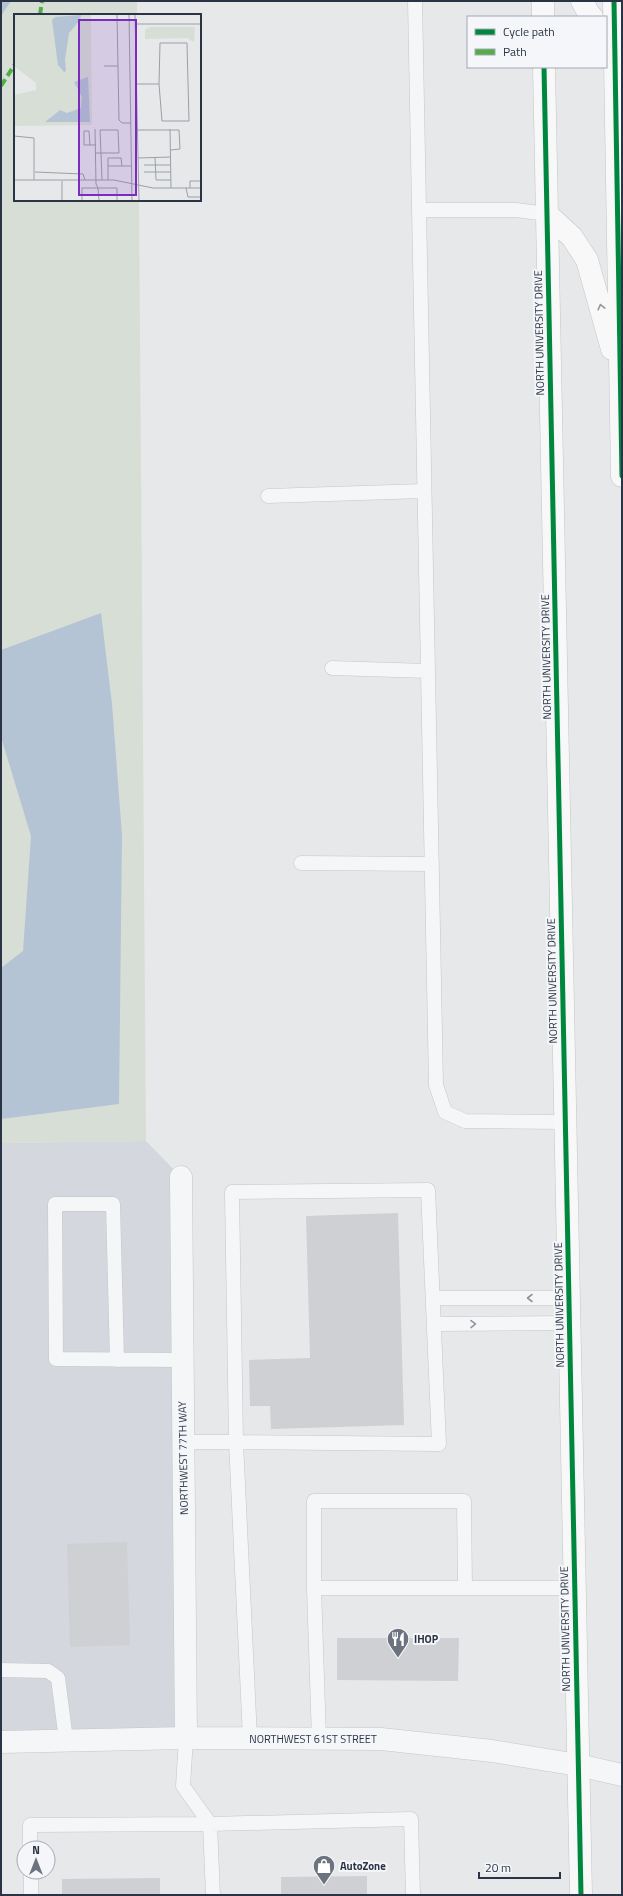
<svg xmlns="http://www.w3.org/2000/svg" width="623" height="1896" font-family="'Titillium Web',sans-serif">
<rect width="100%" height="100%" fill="#e6e8ea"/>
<path fill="#d4d7dd" d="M146,1141L181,1177L186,1738L1,1739V1143Z"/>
<path fill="#d6ded6" d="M1,1H137V15H15V200H139L146,1141L1,1143Z"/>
<path fill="#b4c4d5" d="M1,1H11L1,16Z
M101,613L112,704L122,835L119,1104L1,1119V968L23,951L31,836L1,737V650Z"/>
<path fill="#ced0d3" d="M398,1213L404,1425L271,1429L270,1406H250L249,1360L310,1358L306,1216Z
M127,1542L130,1645L70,1647L67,1544Z
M337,1638H459L458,1681L337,1680Z
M367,1876V1895H281V1877Z
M160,1878V1895H62V1879Z"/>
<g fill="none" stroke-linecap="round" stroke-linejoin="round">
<g stroke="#c4c6c8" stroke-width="15">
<path id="service" d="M415,1L436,1085L445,1112L465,1121L565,1122
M419,210H516L547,214
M268,496L424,491
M332,668L428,671
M301,863L432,864
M433,1298H569
M434,1324L569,1323
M117,1360L113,1204H55L56,1359L182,1360
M183,1442H236L232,1192L428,1190L439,1444L236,1442L250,1738
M314,1588V1501H464L465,1588
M1,1670L48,1671L58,1678L66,1740
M186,1738L183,1786L210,1824L411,1819L413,1895
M319,1739L314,1588H574
M30,1848V1825L210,1824L213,1895
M31,1872V1895"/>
</g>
<g stroke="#c4c6c8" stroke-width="23">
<path id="minor" d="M181,1177L186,1738
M1,1742L186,1738L381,1739L492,1751L578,1765L622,1775"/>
</g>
<g stroke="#c2c5c8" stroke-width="23">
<path id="primary" d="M543,1V17
M582,1L589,14L592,17
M614,1L622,476
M544,67L581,1895
M547,214L572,237L587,260L612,349"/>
</g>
<use href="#service" stroke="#f5f6f7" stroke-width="14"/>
<use href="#minor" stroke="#f5f6f7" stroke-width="22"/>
<use href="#primary" stroke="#f8f8f8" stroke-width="22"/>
<path stroke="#54ac47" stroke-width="4" stroke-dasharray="8 4" stroke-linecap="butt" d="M40,15L42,1
M1,86L15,64"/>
<g stroke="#f4f6f9" stroke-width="8">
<path id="cycleway" d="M614,1L622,476
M544,67L581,1895"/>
</g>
<use href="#cycleway" stroke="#00873e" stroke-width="5"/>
</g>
<defs><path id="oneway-chevron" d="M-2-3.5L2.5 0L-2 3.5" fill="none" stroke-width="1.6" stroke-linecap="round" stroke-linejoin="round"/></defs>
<use stroke="#92969e" href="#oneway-chevron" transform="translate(601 307) rotate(-104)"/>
<g stroke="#90959e">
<use href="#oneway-chevron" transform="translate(530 1298) rotate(180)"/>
<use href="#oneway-chevron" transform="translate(473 1324) rotate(-1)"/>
</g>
<defs>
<g id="restaurant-pin" transform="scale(1.15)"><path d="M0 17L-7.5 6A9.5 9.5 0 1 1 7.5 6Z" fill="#6c737f" stroke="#f4f6f9"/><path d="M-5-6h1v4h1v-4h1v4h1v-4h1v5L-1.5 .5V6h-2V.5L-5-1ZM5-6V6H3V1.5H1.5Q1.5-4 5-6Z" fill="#fff"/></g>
<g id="shop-pin" transform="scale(1.15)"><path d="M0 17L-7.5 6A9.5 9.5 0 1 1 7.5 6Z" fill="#6c737f" stroke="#f4f6f9"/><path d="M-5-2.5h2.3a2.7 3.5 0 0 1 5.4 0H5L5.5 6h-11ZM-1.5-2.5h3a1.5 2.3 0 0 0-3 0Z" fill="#fff"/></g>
</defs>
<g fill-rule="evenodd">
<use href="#restaurant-pin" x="398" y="1639"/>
<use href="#shop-pin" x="324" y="1866"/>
</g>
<g text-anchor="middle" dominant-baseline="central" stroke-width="4" stroke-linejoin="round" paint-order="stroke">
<g font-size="11" fill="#2b3445" stroke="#f4f6f9">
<text transform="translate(539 333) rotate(-91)">NORTH UNIVERSITY DRIVE</text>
<text transform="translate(546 657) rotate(-91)">NORTH UNIVERSITY DRIVE</text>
<text transform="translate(552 981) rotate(-91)">NORTH UNIVERSITY DRIVE</text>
<text transform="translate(559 1305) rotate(-91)">NORTH UNIVERSITY DRIVE</text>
<text transform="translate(183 1458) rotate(-91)">NORTHWEST 77TH WAY</text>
<text transform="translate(565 1629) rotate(-91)">NORTH UNIVERSITY DRIVE</text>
<text x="313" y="1739">NORTHWEST 61ST STREET</text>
</g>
<g font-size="11" font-weight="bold" fill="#2b3445" stroke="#f4f6f9" text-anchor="start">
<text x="414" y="1639">IHOP</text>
<text x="340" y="1866">AutoZone</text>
</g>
</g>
<g transform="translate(14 14)">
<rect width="187" height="187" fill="#e6e8ea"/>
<path d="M3,0H77L78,111L0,112V81L22,76V69L0,52V3ZM136,13H181L180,28L173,24L131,25V16Z" fill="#d6ded6"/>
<path d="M67,1L66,6L55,19L51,46L52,57L50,58L44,51L38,6L41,3ZM74,63L76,108H31L46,96L53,99L67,94L68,83L60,68Z" fill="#b4c4d5"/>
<path fill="none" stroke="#9ba0a8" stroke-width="1" d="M103,0L105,106L108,109H117M115,0L118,187M121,0L125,187M121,10H187M90,52H104M122,70H145L148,107H175L173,29H146L145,70M81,115L82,170L84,174H103V187M156,115L157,174M123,116H165L166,135L157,136M0,122L20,124V166M76,131L75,117H70V131H82M82,139H87L86,116H104L105,139H87L88,166M141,143L142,166H157M124,144L157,143M130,151H157M94,152V144H107L108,152M21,158L69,160L71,166M130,158H157M0,166H100L139,174H187M94,166V152H118M48,167V187M172,174L174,183H187M176,174V167H187M68,187V174H84L85,187"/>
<path fill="#7b2cbf" fill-opacity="0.15" stroke="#7b2cbf" stroke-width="2" d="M65,6H122V181H65Z"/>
<rect width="187" height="187" fill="none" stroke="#2b3445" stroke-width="2"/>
</g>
<rect width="623" height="1896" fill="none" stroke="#2b3445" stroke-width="4"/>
<rect x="467" y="16" width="140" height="52" fill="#f4f6f9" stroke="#a4a8b1"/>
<rect x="475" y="29" width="20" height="6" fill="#00873e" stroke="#a4a8b1"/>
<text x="503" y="36" font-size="12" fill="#2b3445">Cycle path</text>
<rect x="475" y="49" width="20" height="6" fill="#54ac47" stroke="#a4a8b1"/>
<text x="503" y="56" font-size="12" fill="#2b3445">Path</text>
<g transform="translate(36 1860)"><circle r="19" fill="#f4f6f9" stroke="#a4a8b1"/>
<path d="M0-3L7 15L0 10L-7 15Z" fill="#6c737f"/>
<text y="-6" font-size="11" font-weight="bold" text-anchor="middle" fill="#2b3445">N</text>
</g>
<path d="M479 1872v6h81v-6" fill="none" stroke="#2b3445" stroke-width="2"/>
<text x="485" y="1872" font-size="12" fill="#2b3445" stroke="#f4f6f9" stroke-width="3" paint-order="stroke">20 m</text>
</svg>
